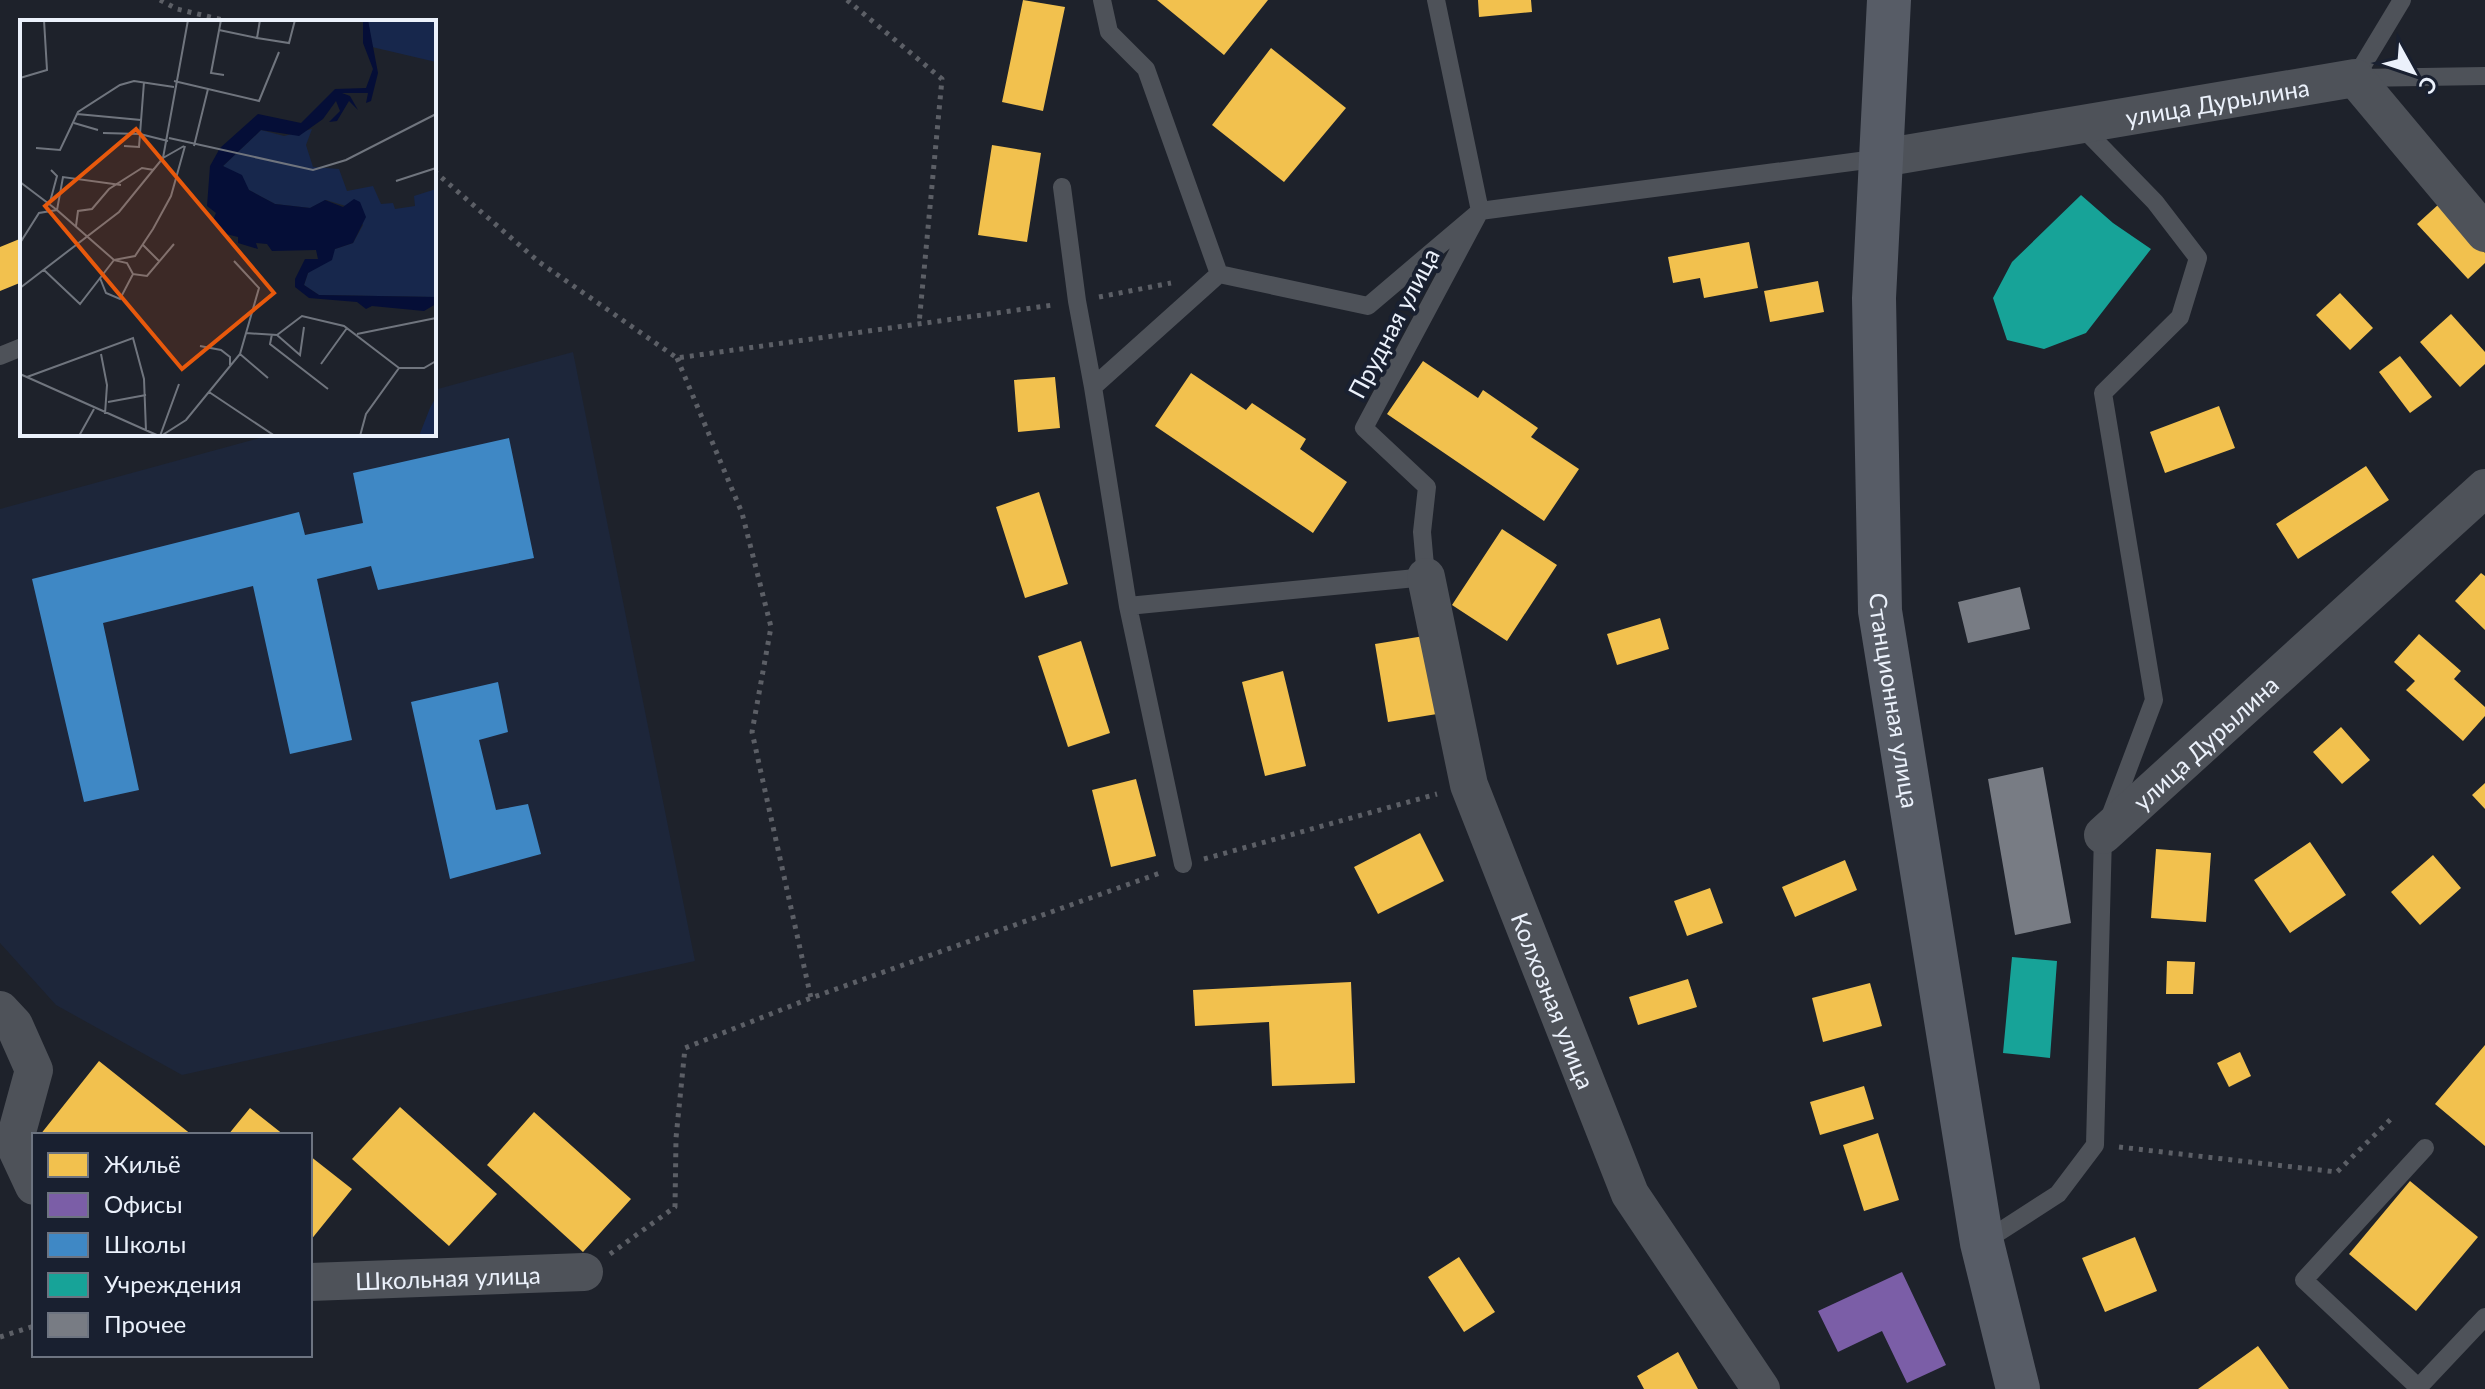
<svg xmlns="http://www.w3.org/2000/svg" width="2485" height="1389" font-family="Lato,sans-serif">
<rect width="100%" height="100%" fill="#1e222b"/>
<path fill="#1d263a" d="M573,352L695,961L182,1075L56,1005L0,943V509L274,434H434V390Z"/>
<path fill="#f2c14e" d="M1023,0L1065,7L1043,111L1002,102Z
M1157,0H1268L1224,55Z
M1478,0H1531L1532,12L1479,17Z
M1271,48L1346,108L1284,182L1212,125Z
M992,145L1041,153L1027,242L978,235Z
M2439,204L2485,253V263L2468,279L2417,224Z
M22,238V282L0,291V247Z
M1749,242L1758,288L1704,298L1700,278L1673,283L1668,257Z
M1818,281L1824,312L1770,322L1764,291Z
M2340,293L2373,328L2350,350L2316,315Z
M2451,314L2485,352V364L2460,387L2420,342Z
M2400,356L2432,397L2410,413L2379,372Z
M1423,361L1478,398L1483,390L1538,428L1531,437L1579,469L1544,521L1387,414Z
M1191,373L1246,410L1252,403L1306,439L1300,449L1347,482L1313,533L1155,426Z
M1055,377L1060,428L1018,432L1014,380Z
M2219,406L2235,448L2165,473L2150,432Z
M2366,466L2389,500L2298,559L2276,524Z
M1039,492L1068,584L1025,598L996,507Z
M1502,529L1557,565L1507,641L1452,605Z
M2481,573L2485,576V630L2455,601Z
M1660,618L1669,649L1617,665L1607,634Z
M2419,634L2461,671L2454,679L2485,707V716L2463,741L2406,690L2415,681L2394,662Z
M1424,636L1437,714L1388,722L1375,644Z
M1081,641L1110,733L1068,747L1038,656Z
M1283,671L1306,766L1265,776L1242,682Z
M2341,727L2370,760L2342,784L2313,752Z
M1136,779L1156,856L1111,867L1092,790Z
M2485,783V809L2472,795Z
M1420,833L1444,881L1378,914L1354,867Z
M2310,842L2346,895L2290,933L2254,880Z
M2156,849L2211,853L2206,922L2151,918Z
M2433,855L2461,888L2420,925L2391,892Z
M1845,860L1857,890L1795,917L1782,887Z
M1710,888L1723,923L1687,936L1674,901Z
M2167,961L2195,962L2193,994H2166Z
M1688,979L1697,1007L1638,1025L1629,997Z
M1351,982L1355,1083L1272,1086L1269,1022L1195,1026L1193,990Z
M1870,983L1882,1026L1823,1042L1812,998Z
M2485,1045V1146L2435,1104Z
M2240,1052L2251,1076L2229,1087L2217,1063Z
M99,1061L192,1135H40Z
M1864,1086L1874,1119L1820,1135L1810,1102Z
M400,1107L497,1194L449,1246L352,1159Z
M250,1108L284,1135H228Z
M534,1112L631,1199L583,1252L487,1165Z
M1878,1133L1899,1200L1864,1211L1843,1145Z
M310,1156L352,1189L310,1241Z
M2410,1181L2478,1237L2416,1311L2349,1254Z
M2135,1237L2157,1291L2105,1312L2082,1258Z
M1459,1257L1495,1312L1464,1332L1428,1277Z
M2258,1346L2289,1389H2198Z
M1678,1352L1698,1389H1644L1637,1376Z"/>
<path fill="#7b5ea7" d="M1902,1272L1946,1365L1907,1383L1882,1331L1838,1352L1818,1311Z"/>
<path fill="#3f88c5" d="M509,438L534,558L378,590L371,566L317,579L352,740L290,754L253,586L103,623L139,790L84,802L32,579L299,512L305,535L363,523L353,473Z
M498,682L508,732L479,740L496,810L528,804L541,854L450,879L411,702Z"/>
<path fill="#17a398" d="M2081,195L2113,223L2151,249L2086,333L2044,349L2007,340L1993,298L2012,262Z
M2012,957L2057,961L2050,1058L2003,1053Z"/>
<path fill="#787c84" d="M2020,587L2030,629L1968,643L1958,602Z
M2043,767L2071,923L2015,935L1988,779Z"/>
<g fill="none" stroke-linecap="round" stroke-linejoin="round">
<path stroke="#5c5f66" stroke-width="5" stroke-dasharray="4 6" stroke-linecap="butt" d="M160,0L177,9L231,22
M847,0L942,79L919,324
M434,171L539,262L677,358L1053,305
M1099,297L1171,283
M677,358L742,513L771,627L752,732L811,998
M1204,859L1437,794
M2119,1147L2337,1172L2392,1118
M610,1254L675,1207L676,1138L685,1048L811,998L1160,873
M0,1337L34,1326"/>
<path stroke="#4e5259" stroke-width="18" d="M1102,0L1109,32L1146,69L1219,274L1093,387L1128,606L1183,864
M2355,78L2402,0
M2358,78L2485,76
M1062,187L1077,301L1093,387
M1219,274L1368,306L1480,211L1436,0
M0,356L22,347
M1128,606L1426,577L1422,532L1427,487L1364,428L1480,211L1882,158
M1982,1243L2058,1194L2095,1145L2103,835L2154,700L2103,393L2180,317L2198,258L2155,202L2080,125
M2417,1389L2485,1317
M2420,1389L2304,1280L2425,1148"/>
<g stroke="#4e5259" stroke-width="38">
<path id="s1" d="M1882,158L2355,78L2485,233"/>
<path id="s2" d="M1426,577L1469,785L1630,1194L1761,1389"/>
<path id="s3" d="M2103,835L2485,488"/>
<path d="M0,1010L14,1025L34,1070L14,1143L34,1186"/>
<path id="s4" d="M310,1282L584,1272"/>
</g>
<path stroke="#575c66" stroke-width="44" id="s5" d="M1889,0L1874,298L1880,611L1982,1243L2018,1389"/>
</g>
<g text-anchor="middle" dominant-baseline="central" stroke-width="8" stroke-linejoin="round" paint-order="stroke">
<g font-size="24" fill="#ebf1fb" stroke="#192030">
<text stroke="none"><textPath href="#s1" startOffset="340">улица Дурылина</textPath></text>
<text transform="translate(1393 323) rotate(-62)">Прудная улица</text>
<text stroke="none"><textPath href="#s5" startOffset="702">Станционная улица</textPath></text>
<text stroke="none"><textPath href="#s3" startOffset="138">улица Дурылина</textPath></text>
<text stroke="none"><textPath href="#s2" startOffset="444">Колхозная улица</textPath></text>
<text stroke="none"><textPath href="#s4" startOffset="138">Школьная улица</textPath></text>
</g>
</g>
<g transform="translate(20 20)">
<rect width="416" height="416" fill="#1e222b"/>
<path d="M348,0H416V42L352,27ZM292,109L286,125L293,147L319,149L327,171L353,166L361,184L373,183L375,189L395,186L394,176L416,169V277L299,275L284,265L288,253L315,229L333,223L343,205L329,187L306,180L290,188L255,184L229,170L203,146L241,110L264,116ZM416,377V416H399L410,388Z" fill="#17274c"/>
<path d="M343,0H348L358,53L351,81L346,83L348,73H322L330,76L338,90L329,81L317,101L309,102L320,91L316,81L303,99L279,116L241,110L203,146L222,155L229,170L255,184L290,188L305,180L323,187L334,179L340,182L346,197L333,223L315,229L312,240L288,253L284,265L299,275L416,277V284L404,291L352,286L346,289L337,282L289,278L275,267V259L285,239H298L296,230L252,231L247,224L236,223L238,229L218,223V217L206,214L193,200L196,193L187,186L190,146L200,128L238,94L281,103L315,69L346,68L353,49L343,23Z" fill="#050e37"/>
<path fill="none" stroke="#70757e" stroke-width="2" d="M201,0L191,53L204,55M199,10L237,18L240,0M237,18L269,23L275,0M0,58L27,50L24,0M154,61L239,81L259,32M57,94L121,100M54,103L78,110M83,113L120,114L148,121M149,118L293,150L326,140L416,94M104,126L119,127L124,62M174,126L188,69M16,128L40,130L58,92L100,65L114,61L154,67M143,138L164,126M376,161L416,148M0,162L37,190M101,165L43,157L37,190L94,240L115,236L133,209L151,176L165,126M30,182L37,156L31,150M56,206L58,191L72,189L89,169L122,148L134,150M0,223L19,193L37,190M122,224L140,242M24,250L60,284L94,240L107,243L113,254M80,258L86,273L100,279L113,254L127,256L154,224M0,268L99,192L143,138L168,0M226,313L257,315L282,296L324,306L379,348M252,314L250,324L308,369M337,314L416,298M257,315L280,335L284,307M180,326L201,330L210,337V345M81,334L87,365L85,394M220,334L248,358M301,344L327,308M0,354L139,416M7,357L113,318L124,359L126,411M189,372L255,416M88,382L126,375M59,416L74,389M140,416L159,364M141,416L166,400L220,334L239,268L214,241M287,416H322M340,416L346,394L379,348H404L416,341"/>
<path fill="#e8590c" fill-opacity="0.15" stroke="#e8590c" stroke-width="4" d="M116,109L254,273L162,349L25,186Z"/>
<rect width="416" height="416" fill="none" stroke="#ebf1fb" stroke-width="4"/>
</g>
<rect x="32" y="1133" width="280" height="224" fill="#192030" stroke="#6d7481" stroke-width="2"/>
<rect x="48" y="1153" width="40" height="24" fill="#f2c14e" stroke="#6d7481" stroke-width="2"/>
<text x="104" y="1173" font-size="24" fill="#ebf1fb">Жильё</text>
<rect x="48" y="1193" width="40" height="24" fill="#7b5ea7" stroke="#6d7481" stroke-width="2"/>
<text x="104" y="1213" font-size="24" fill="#ebf1fb">Офисы</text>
<rect x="48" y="1233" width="40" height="24" fill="#3f88c5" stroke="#6d7481" stroke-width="2"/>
<text x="104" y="1253" font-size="24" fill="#ebf1fb">Школы</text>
<rect x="48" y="1273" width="40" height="24" fill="#17a398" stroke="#6d7481" stroke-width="2"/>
<text x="104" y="1293" font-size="24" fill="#ebf1fb">Учреждения</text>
<rect x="48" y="1313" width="40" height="24" fill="#787c84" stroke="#6d7481" stroke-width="2"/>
<text x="104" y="1333" font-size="24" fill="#ebf1fb">Прочее</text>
<g transform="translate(2413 72) rotate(130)" stroke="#192030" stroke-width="6" paint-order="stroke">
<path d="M0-6L14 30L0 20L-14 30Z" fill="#ebf1fb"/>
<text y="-12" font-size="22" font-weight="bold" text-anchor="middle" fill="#ebf1fb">С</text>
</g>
</svg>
